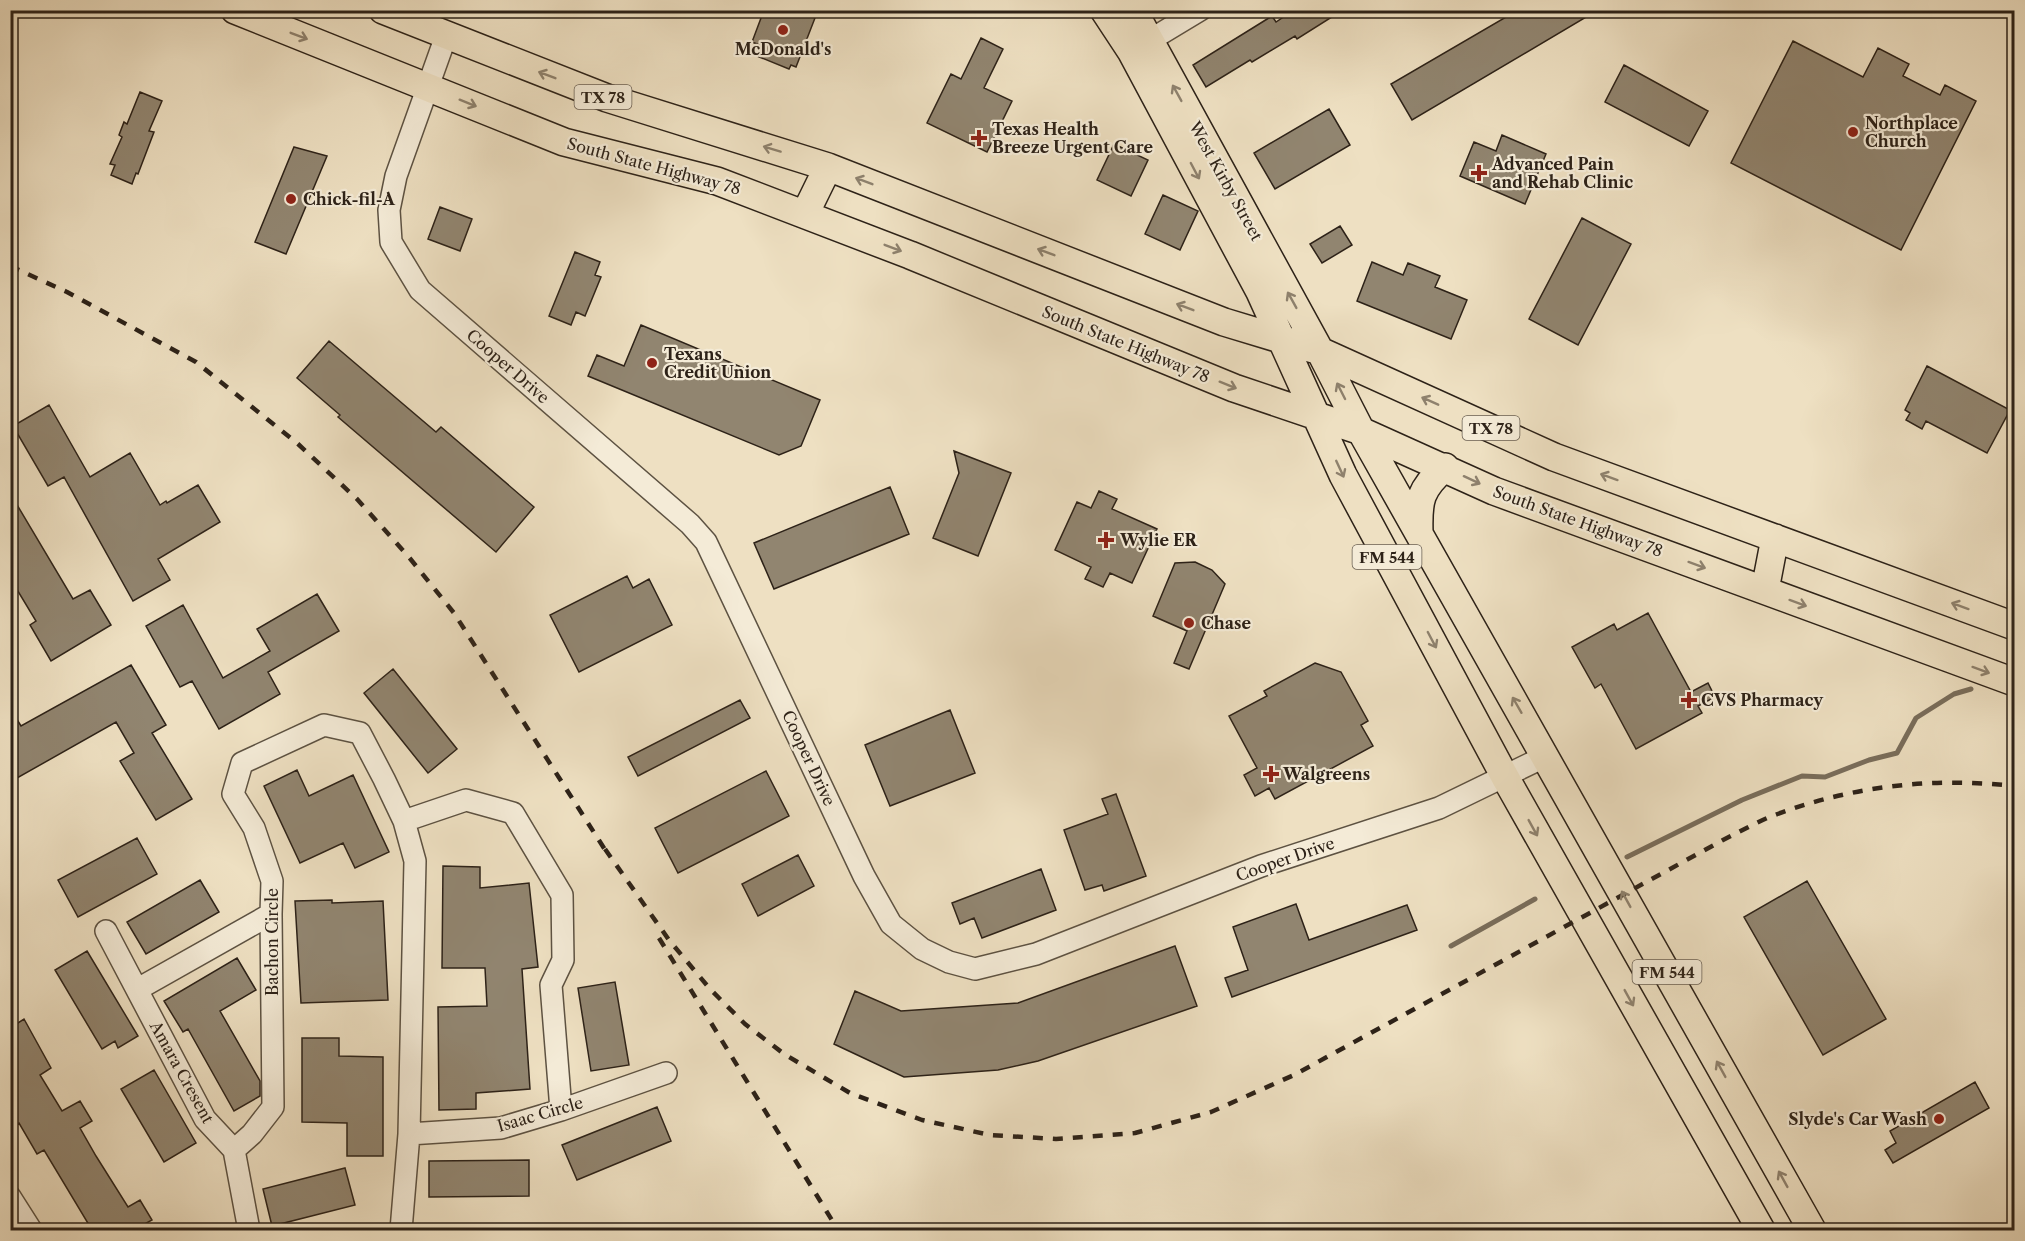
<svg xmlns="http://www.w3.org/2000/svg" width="2025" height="1241" font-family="'Libre Caslon Text',serif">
<rect width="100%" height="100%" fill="#eee0c2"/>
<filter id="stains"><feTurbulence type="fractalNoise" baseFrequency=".00333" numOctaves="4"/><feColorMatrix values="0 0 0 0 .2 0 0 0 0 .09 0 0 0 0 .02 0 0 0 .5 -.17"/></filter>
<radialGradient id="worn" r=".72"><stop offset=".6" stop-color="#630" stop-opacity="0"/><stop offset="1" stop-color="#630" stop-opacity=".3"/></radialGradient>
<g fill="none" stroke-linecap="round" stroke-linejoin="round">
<path stroke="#796d5b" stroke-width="5" d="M1627,857L1742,800L1802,776L1825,777L1869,760L1897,753L1916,718L1954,694L1971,689
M1451,946L1535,899"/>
</g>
<path fill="#918570" stroke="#2d2218" stroke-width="1.5" d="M764,10H797L815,18L796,67L791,65L789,69L757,56L758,53L754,51L757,44L752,42Z
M1294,10H1343L1297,39L1295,36L1252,62L1250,60L1206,87L1193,65L1272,16L1276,22Z
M1518,10H1598L1412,120L1391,84Z
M981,38L1003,49L984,88L1012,101L987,152L927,123L951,74L961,79Z
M1793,41L1863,77L1878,48L1909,64L1903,76L1940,95L1945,85L1976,101L1901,250L1731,163Z
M1624,65L1708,111L1689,146L1605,102Z
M140,92L162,101L149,131L154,132L138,174L136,173L132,184L111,175L115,165L110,164L122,137L119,135L124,122L127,124Z
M1329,109L1350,145L1275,189L1254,153Z
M1502,135L1546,154L1525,204L1460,176L1474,142L1496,151Z
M1114,144L1148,160L1131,196L1097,180Z
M294,147L327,156L286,254L255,242Z
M1163,195L1198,211L1180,250L1145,234Z
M440,207L472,219L460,251L428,239Z
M1582,218L1631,244L1578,345L1529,319Z
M1340,226L1352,245L1322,263L1310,244Z
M575,252L600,262L595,275L601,277L585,316L576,312L571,325L549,316Z
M1372,262L1403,275L1408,263L1440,276L1435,287L1467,300L1451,339L1357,301Z
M641,325L820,400L801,446L779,455L588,376L597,355L624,366Z
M329,341L436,432L441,427L534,507L496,552L338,417L340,415L297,378Z
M1927,366L2010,410L1987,453L1926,421L1922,429L1906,420L1910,413L1905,410Z
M49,405L90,477L130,453L160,505L166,501L167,503L198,485L220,522L158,559L170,580L133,601L64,477L48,486L13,426Z
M954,451L1011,473L978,556L933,538L959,473Z
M890,487L909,534L774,589L754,543Z
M1099,491L1117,499L1112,509L1157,529L1132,583L1110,573L1103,587L1085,579L1091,567L1055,550L1077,502L1091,508Z
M10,493L73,599L90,590L111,625L51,661L30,625L36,621L10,578Z
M1195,562L1212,570L1225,584L1189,669L1174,663L1187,631L1153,616L1175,563Z
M627,576L633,588L649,579L672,625L579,672L550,615Z
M317,594L339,631L268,672L280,694L219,729L192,681L180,687L146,626L183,605L223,678L270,651L257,629Z
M1648,613L1691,692L1708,683L1715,697L1698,706L1702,713L1636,749L1601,684L1595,688L1572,647L1614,624L1617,630Z
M1315,663L1341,672L1368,721L1361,725L1373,746L1275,799L1269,788L1255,796L1244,775L1257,768L1229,716L1267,696L1264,691Z
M131,665L166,725L152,733L192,799L156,820L120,761L134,753L116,722L10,782V708L21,726Z
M393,669L457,749L428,773L364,693Z
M740,700L750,718L638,776L628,757Z
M950,710L975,773L890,806L865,745Z
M297,770L309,796L353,775L389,852L355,868L343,843L300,863L264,786Z
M766,771L789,816L678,873L655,828Z
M1116,794L1146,876L1104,891L1102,885L1085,890L1064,830L1108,814L1102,799Z
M137,838L157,874L78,917L58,880Z
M798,855L814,886L758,916L742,884Z
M443,866L480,867V888L529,883L538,967L522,969L530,1089L476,1093V1109L439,1110L438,1007L487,1006L485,968H442Z
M1041,869L1056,910L982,938L974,918L960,924L952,903Z
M200,880L219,912L146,954L127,922Z
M1807,881L1886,1019L1823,1055L1744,917Z
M332,900V903L383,901L388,1000L301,1003L295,901Z
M1296,904L1309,940L1407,905L1417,930L1232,997L1225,978L1248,970L1233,927Z
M1175,946L1197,1006L1038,1061L998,1070L904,1077L834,1044L855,991L901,1011L1018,1003Z
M87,951L138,1036L118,1048L115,1041L102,1049L55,970Z
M237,958L256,990L220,1011L260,1081V1096L234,1111L188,1029L183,1032L164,1001Z
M615,982L629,1065L591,1071L578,988Z
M24,1019L51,1068L40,1075L62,1111L80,1101L92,1121L80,1128L96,1156L128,1207L140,1200L152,1220L134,1230H92L44,1150L37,1154L19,1123L10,1128V1028Z
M302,1038H339V1056L383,1057V1156H347V1123L302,1122Z
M154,1070L196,1143L164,1162L121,1089Z
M1975,1082L1989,1108L1893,1163L1885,1150L1896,1143L1890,1131Z
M657,1107L671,1141L577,1180L562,1145Z
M529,1160V1196L429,1197V1161Z
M345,1168L355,1205L272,1226L263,1189Z"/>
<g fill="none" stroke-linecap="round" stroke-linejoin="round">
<g stroke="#5d5242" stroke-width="24">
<path id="minor" d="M446,36L396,176L389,210L391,242L420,290L690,524L706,542L864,876L891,924L922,949L949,962L975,969L1036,954L1261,866L1439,808L1546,756
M1137,48L1200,10
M106,931L205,1119L234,1150
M138,989L271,914
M409,1134L501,1128L561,1110L666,1073
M234,1150L252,1134L273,1107L271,914L272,881L254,828L233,794L242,763L324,725L360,733L384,779L404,821L466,800L513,813L562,895L563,960L551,985L561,1110
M234,1150L249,1230
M10,1197L31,1230
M401,1230L409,1134L415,861L404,821"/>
</g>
<g stroke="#2d2218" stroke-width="30">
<path id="major" d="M235,10L564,142L717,181L910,255L1234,388L1361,431L1494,491L2014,682
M383,10L607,98L828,167L1224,322L1320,351L1554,457L2014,626
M1104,10L1131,51L1260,292L1343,475L1505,777L1761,1230
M1133,10L1320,351L1361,431L1812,1230
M805,214L828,167
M1419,532C1418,500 1420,489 1445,467
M1765,590L1775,538"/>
</g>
<use href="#minor" stroke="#f4ebd7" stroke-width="21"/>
<use href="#major" stroke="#eee0c2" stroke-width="27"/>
<path stroke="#2d2218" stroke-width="4.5" stroke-dasharray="10 10" stroke-linecap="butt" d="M10,266L67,292L196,362L297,443L357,499L408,556L454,613L609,856
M605,849L669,940L710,989L745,1024L784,1054L850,1093L922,1120L990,1135L1056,1139L1135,1133L1211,1112L1294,1075L1723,840C1739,832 1755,823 1772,816C1851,786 1931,777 2014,786
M659,938L838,1230"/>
</g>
<defs><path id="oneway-shaft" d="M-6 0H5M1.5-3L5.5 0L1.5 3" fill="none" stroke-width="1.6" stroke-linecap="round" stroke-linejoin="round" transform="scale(1.5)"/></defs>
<g stroke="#8e816d">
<use href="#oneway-shaft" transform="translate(299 36) rotate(21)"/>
<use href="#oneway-shaft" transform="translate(547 75) rotate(-159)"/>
<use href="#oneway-shaft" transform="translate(1177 93) rotate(-119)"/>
<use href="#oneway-shaft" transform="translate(468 103) rotate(22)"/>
<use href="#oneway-shaft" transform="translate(772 149) rotate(-163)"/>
<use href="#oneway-shaft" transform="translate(1195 171) rotate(62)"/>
<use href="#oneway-shaft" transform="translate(864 181) rotate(-159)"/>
<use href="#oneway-shaft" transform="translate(893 248) rotate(21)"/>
<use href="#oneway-shaft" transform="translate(1046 252) rotate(-159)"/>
<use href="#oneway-shaft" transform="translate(1292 300) rotate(-119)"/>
<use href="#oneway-shaft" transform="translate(1185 307) rotate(-159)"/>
<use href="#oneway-shaft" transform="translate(1228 385) rotate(22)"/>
<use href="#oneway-shaft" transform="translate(1341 391) rotate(-117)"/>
<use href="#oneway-shaft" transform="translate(1430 401) rotate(-156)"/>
<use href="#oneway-shaft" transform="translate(1340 469) rotate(65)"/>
<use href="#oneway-shaft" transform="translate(1609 477) rotate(-160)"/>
<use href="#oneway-shaft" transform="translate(1472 480) rotate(25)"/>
<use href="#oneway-shaft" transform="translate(1697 565) rotate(20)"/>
<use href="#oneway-shaft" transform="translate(1798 603) rotate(20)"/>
<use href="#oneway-shaft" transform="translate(1960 606) rotate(-160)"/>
<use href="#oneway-shaft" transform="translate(1432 640) rotate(62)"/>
<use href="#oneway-shaft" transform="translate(1981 670) rotate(20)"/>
<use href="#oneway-shaft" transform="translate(1517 705) rotate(-120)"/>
<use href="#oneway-shaft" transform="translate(1533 828) rotate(61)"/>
<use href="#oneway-shaft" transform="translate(1626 899) rotate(-119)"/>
<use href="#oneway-shaft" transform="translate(1629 998) rotate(61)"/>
<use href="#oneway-shaft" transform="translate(1721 1069) rotate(-119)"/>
<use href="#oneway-shaft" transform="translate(1783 1179) rotate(-119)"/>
</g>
<g fill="#8f2418" stroke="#f4ebd7" stroke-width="2">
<circle cx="783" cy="30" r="6"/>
<circle cx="1853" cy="132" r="6"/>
<path d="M976 129h6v6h6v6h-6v6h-6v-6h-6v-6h6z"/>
<path d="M1476 164h6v6h6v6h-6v6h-6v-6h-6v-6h6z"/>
<circle cx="291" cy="199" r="6"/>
<circle cx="652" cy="363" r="6"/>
<path d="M1103 531h6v6h6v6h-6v6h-6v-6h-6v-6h6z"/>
<circle cx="1189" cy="623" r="6"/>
<path d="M1686 691h6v6h6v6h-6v6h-6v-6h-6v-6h6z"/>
<path d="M1268 765h6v6h6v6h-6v6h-6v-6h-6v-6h6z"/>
<circle cx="1939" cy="1119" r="6"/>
</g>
<g text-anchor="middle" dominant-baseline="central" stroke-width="4.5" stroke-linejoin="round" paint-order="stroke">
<g fill="#f4ebd7" stroke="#695e51" stroke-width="1.5">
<rect x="574.5" y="85" width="57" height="24" rx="4.5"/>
<rect x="1462.5" y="416" width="57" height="24" rx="4.5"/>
<rect x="1352.5" y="545" width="69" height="24" rx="4.5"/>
<rect x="1632.5" y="960" width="69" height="24" rx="4.5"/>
</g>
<g font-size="15" font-weight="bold" fill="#2d2218">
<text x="603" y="97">TX 78</text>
<text x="1491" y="428">TX 78</text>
<text x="1387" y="557">FM 544</text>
<text x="1667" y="972">FM 544</text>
</g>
<g font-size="16" font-weight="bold" fill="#2d2218" stroke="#f4ebd7" text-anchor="start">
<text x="783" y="49" text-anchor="middle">McDonald's</text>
<text x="1865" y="123">Northplace<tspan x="1865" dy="18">Church</tspan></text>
<text x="992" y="129">Texas Health<tspan x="992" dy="18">Breeze Urgent Care</tspan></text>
<text x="1492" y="164">Advanced Pain<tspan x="1492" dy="18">and Rehab Clinic</tspan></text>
<text x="303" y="199">Chick-fil-A</text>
<text x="664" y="354">Texans<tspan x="664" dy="18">Credit Union</tspan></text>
<text x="1120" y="540">Wylie ER</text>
<text x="1201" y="623">Chase</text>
<text x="1701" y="700">CVS Pharmacy</text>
<text x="1283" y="774">Walgreens</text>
<text x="1927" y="1119" text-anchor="end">Slyde's Car Wash</text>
</g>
<g font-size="16" fill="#2d2218" stroke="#f4ebd7">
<text transform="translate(654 166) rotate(15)">South State Highway 78</text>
<text transform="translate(1226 181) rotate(61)">West Kirby Street</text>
<text transform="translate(1126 344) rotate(22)">South State Highway 78</text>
<text transform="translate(508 366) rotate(41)">Cooper Drive</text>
<text transform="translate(1578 521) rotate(20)">South State Highway 78</text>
<text transform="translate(809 758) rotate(65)">Cooper Drive</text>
<text transform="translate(1285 859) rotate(-19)">Cooper Drive</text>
<text transform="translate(272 942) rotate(-90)">Bachon Circle</text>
<text transform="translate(182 1072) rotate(61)">Amara Cresent</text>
<text transform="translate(540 1114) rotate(-16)">Isaac Circle</text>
</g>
</g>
<rect width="2025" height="1241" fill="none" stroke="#eee0c2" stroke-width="36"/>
<rect x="12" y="12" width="2001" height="1217" fill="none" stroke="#2d2218" stroke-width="3"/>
<rect x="18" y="18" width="1989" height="1205" fill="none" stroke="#2d2218" stroke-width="1.5"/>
<rect width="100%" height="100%" filter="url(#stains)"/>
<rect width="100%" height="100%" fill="url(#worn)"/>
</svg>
